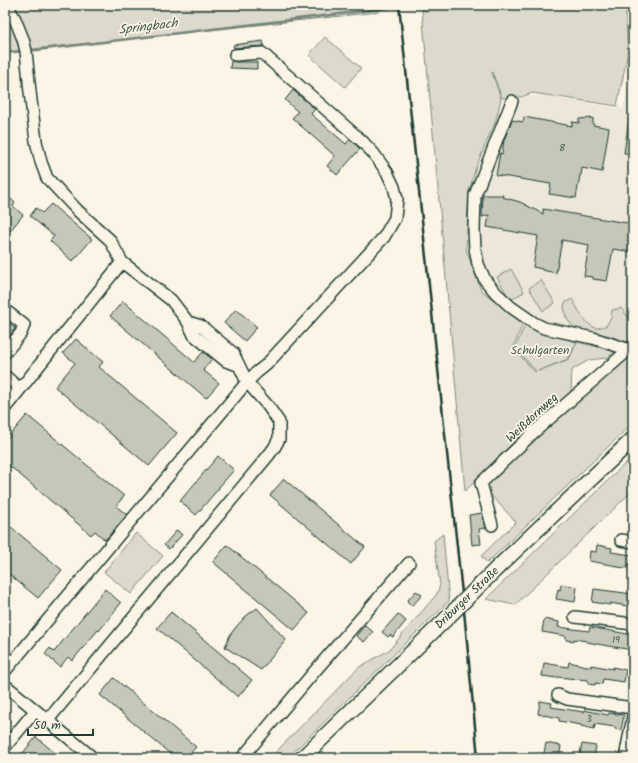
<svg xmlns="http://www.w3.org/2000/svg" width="638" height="763" font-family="Kalam,sans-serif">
<rect width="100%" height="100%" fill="#fcf5e5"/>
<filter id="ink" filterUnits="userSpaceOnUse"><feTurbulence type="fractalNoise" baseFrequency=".025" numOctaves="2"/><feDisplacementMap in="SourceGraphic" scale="8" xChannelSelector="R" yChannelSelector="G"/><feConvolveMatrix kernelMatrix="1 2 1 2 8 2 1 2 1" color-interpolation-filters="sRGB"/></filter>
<g filter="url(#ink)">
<path fill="#ece7d8" d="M633,60V342L631,344L582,333L569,359L535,372L514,348L527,316L490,284L479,252L476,195L511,108L522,98L540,95L623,109L630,78Z"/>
<path fill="#dcdacc" stroke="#7e8c80" d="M5,5H380L379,12L5,52Z
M424,5H625L628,52L617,106L533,93L521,97L502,98L492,72L501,99L496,120L476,167L469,191L466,249L481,290L523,323L513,348L535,372L536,371L515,348L525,325L539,332L577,342L568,359L538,371L569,359L577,342L616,351L607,358L589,360L572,370L571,393L465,491L422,10L429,12L422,9Z
M325,37L361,68L345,87L309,55Z
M511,269L524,292L510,300L497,277Z
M541,280L555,303L543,311L529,288Z
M572,299C577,307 586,327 597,328C599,328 603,326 606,326L611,318L612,310L621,308L630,319L633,317V342L632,343L627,342L610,336L578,330L570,323L566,317L564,306L565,303Z
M627,355L633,360V423L487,563L481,556L516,522L487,491L485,485L496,473Z
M633,456V490L515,605L486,599Z
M136,533L163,556L131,594L104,572Z
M443,534L449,601L287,758H270L358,668L389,650L437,594L440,585L434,541Z"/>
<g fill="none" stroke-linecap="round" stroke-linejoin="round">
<path stroke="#758479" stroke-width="2.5" d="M28,51L389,8
M5,53L23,51"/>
</g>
<path fill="#c5c7b9" stroke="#1f3d34" d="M263,41L264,46L234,48L233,45Z
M231,61L236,62H257V69L230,68Z
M293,90L315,109L311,114L346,144L350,139L360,149L337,175L327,166L335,156L292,118L298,112L285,100Z
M524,117L572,126V122L579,123V119L593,118V125L609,128L602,172L582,168L581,175H580L576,198L549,194L551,184L496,175L500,153L502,154L504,140L512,120L523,122Z
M629,119H633V154L624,153Z
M483,195H503L502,197L520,202L543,214V209L627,223L633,213V252L613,249L607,281L593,279V277L584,276L589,245L562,240L556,273L542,270V269L533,267L538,236L487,227L489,215L482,217Z
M10,198L15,203L13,206L23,215L5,237V199L7,201Z
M51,204L92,239L76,258L72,261L50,241L54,236L30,216L36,208L42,213Z
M123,301L194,362L203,352L212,359L203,370L219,383L206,398L110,316Z
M236,309L257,327L245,341L224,323Z
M5,320L15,328L5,342Z
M76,339L103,362L99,367L177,433L149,466L55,387L75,363L63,353Z
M27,415L124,496L116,506L127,515L105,540L95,531L91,535L5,462V441Z
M218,456L234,470L219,487V488L196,515L180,501Z
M284,479L365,547L351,564L270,495Z
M482,513L486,528L479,529L481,544L472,545L469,515Z
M5,522L62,570L38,598L5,571Z
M177,530L182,535L169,549L164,545Z
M227,545L309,613L294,630L213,562Z
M597,545L612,548L611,552L632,555L631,566H627L626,568L617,567V566L589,561L590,551L596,552Z
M561,584L577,587L575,602L556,599L558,589L560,590Z
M105,589L121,603L99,631L98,630L72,661L68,657L60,667L45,654L50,648L54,652Z
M594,589L633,594V607L610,603V605L592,602Z
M416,591L422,595L412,606L407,601Z
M257,608L286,640L261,670L225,647L230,635L236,627L246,616Z
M171,612L252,680L238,697L157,628Z
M398,614L406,621L393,637L390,635L388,637L382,632Z
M544,619L559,622L558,627L589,631L590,627L633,635V650L608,646L587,642V641L574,639V641L566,640V636L542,632Z
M365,625L373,632L364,642L356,636Z
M569,662L591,667V665L613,669V667L626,670L624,682L603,679L602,684L595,683V685L588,684V680L557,677V678L542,676L544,663L568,667Z
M114,678L196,747L186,758H175L100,695Z
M540,701L552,703L551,707L584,712V710L608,715L609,713L624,715L621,730L615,729V727L595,724L594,729L581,726V725L559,721V718L538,714Z
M36,737L61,758H27L22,754Z
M546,743L561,746L559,758H543Z
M582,744L596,746L594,758H579Z"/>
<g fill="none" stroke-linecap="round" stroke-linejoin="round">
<g stroke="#1f3d34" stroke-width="14">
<path id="minor" d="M512,101L475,195L474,230L475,248L478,264L485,280L496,293L511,307L534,323L544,328L593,338L633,351
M5,310L24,325L21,333L5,353
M188,322L194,335L226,361L238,365
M5,376L20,389
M5,408L122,262L110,240L78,211L47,178L41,162L36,141L30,92L26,51L23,39L15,19L7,5
M492,525L481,483L534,432L633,346
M621,540L633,542
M575,617L633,624
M5,671L247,382L256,373L266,365L384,237L395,218L397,199L394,187L387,172L374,154L363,142L262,53L235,55
M5,685L93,758
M558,695L567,699L633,708
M47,721L268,456L274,448L279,439V422L268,406L247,382L233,353L201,326L188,322L171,300L122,262
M5,747L35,711
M242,758L314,672L409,563
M625,758L633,716"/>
</g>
<g stroke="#1f3d34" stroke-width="17">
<path id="major" d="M496,569L633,439
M302,758L445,620"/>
</g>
<use href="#minor" stroke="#fcf5e5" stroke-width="11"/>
<use href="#major" stroke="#fcf5e5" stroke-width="14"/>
<path stroke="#1f3d34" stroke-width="2.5" d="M399,5L465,621L478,758"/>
<g stroke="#1f3d34" stroke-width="17" stroke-linecap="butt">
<path id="major-bridge" d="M445,620L496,569"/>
</g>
<use href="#major-bridge" stroke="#fcf5e5" stroke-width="14"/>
</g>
</g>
<g text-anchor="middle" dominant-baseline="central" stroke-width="3.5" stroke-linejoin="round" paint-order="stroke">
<g font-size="10" fill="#486055">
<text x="562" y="148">8</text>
<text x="616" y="640">19</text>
<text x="589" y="719">3</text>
</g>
<g font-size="12" fill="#455c52" stroke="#fcf5e5">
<text x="540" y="350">Schulgarten</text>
</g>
<g font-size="12" fill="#1f3d34" stroke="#fcf5e5">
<text transform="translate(532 418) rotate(-43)">Weißdornweg</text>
<text transform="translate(467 598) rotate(-44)">Driburger Straße</text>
</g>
<g font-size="13" font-style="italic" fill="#435a51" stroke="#fcf5e5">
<text transform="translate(148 27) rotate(-7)">Springbach</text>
</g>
</g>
<rect width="638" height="763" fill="none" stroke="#fcf5e5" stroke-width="20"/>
<rect x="10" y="10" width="618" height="743" fill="none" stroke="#1f3d34" stroke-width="1.5" filter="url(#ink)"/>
<path d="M28 729v6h65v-6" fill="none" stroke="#1f3d34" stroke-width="2"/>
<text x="34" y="729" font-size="12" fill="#1f3d34" stroke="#fcf5e5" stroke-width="3" paint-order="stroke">50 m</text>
</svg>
